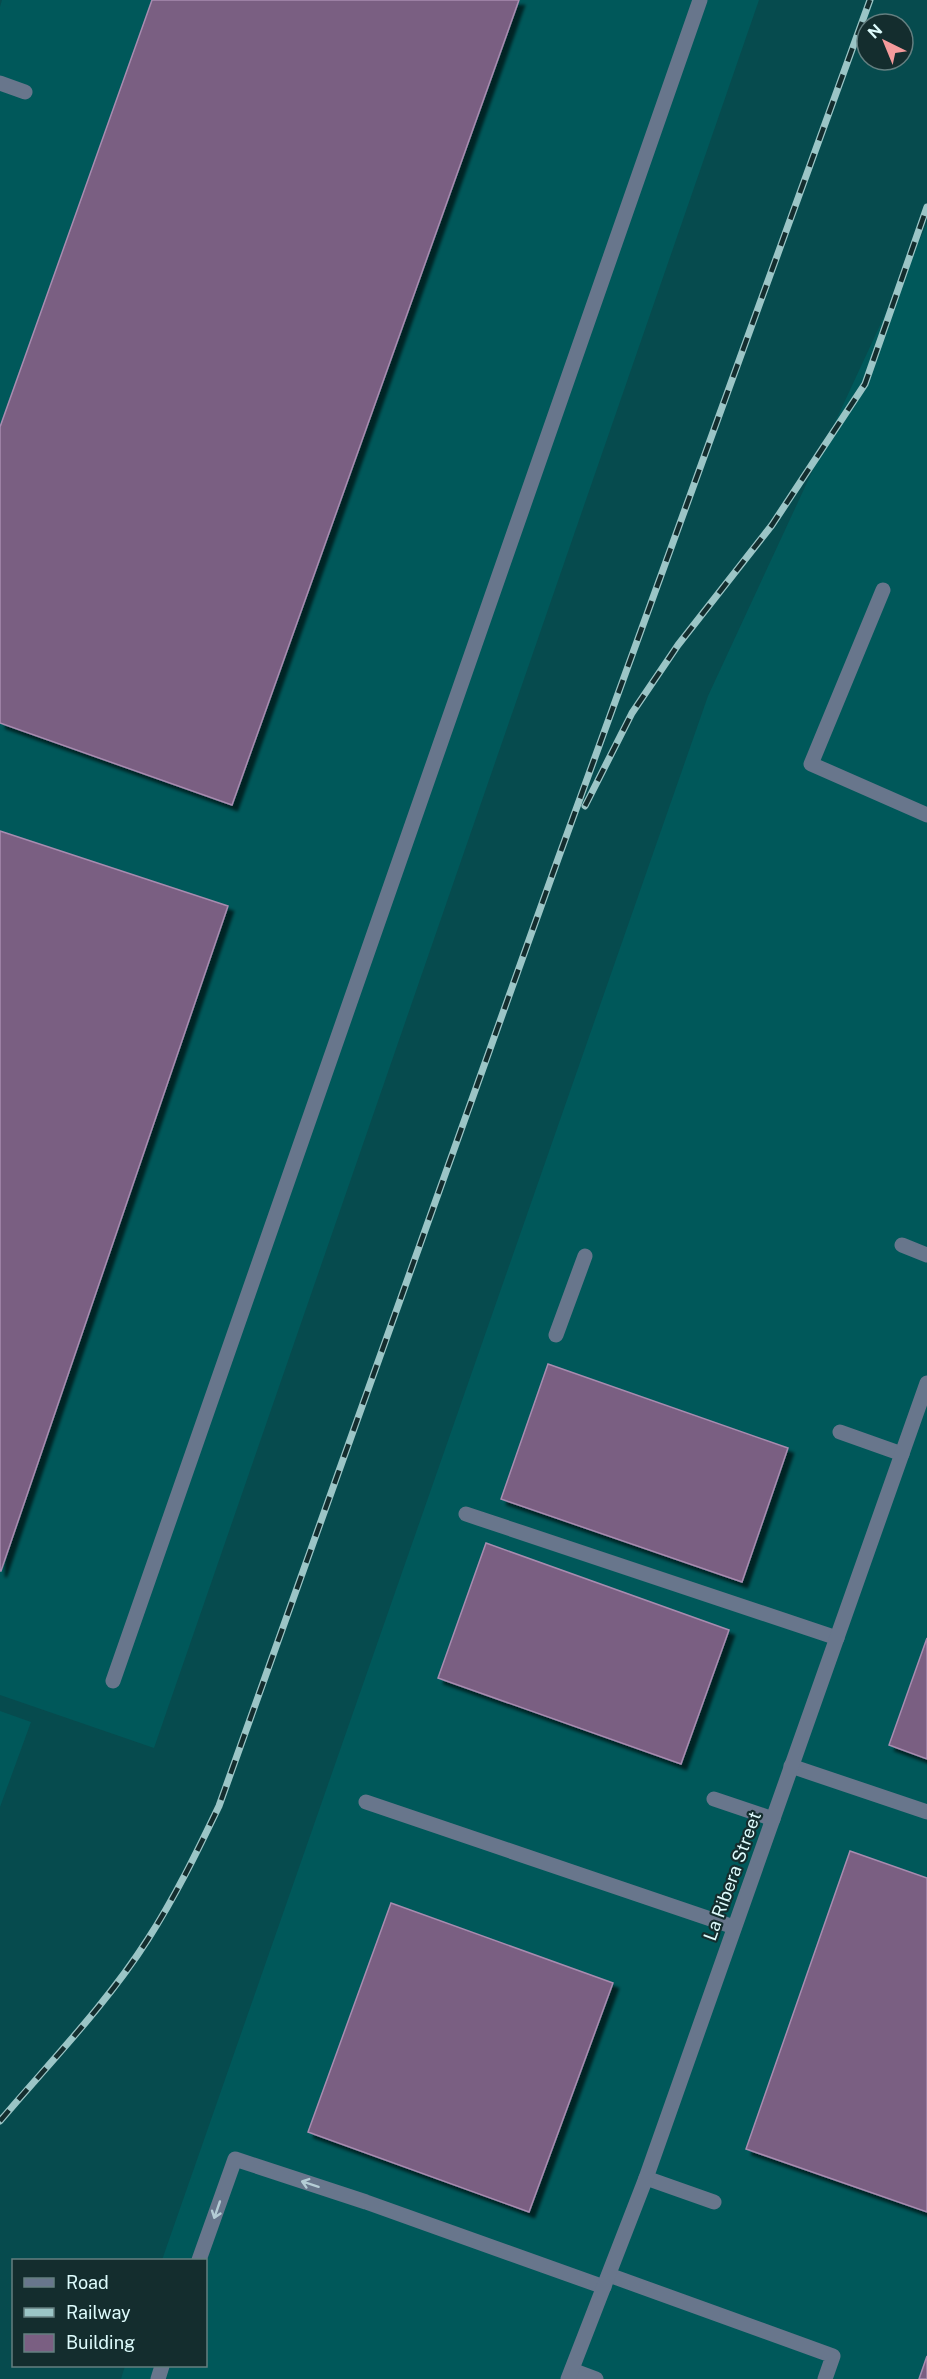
<svg xmlns="http://www.w3.org/2000/svg" width="927" height="2379" font-family="'Public Sans',sans-serif">
<defs>
<filter id="shadow"><feDropShadow dx="5.5" dy="5.5" stdDeviation="1.5" flood-color="#0009"/></filter>
</defs>
<rect width="100%" height="100%" fill="#064b4e"/>
<path fill="#00585a" d="M2,0H759L154,1748L0,1695V7Z
M927,224V2379H121L125,2366H206V2260H162L708,696Z
M0,1711L31,1722L0,1807Z"/>
<path fill="#7a5f82" stroke="#a88cb0" stroke-width="1.5" filter="url(#shadow)" d="M152,0H519L232,805L0,723V427Z
M0,831L228,906L1,1571H0Z
M548,1364L788,1448L742,1582L501,1499Z
M486,1543L729,1630L681,1764L438,1678Z
M927,1638V1759L889,1745Z
M850,1851L927,1878V2212L746,2149Z
M391,1903L613,1983L529,2212L308,2132Z
M927,2356V2379H919Z"/>
<g fill="none" stroke-linecap="round" stroke-linejoin="round">
<path stroke="#68768c" stroke-width="15" d="M0,83L25,92
M883,590L811,764L927,815
M902,1245L927,1255
M556,1335L585,1256
M840,1432L902,1454
M466,1514L837,1638
M113,1681L700,0
M791,1766L927,1812
M714,1799L773,1819
M366,1802L734,1927
M646,2178L714,2202
M199,2260L235,2159L366,2202L604,2287
M609,2275L833,2356L825,2379
M572,2370L596,2379
M158,2379L162,2366"/>
<path stroke="#68768c" stroke-width="15" d="M568,2379L646,2178L927,1383"/>
<g stroke="#9bc5c6" stroke-width="7">
<path id="rail" d="M585,806L632,713L678,645L772,525L865,384L927,207
M0,2121C50,2062 106,2005 148,1939C175,1897 197,1852 219,1806L558,859L870,0"/>
</g>
<use href="#rail" stroke="#142d2e" stroke-width="4.5" stroke-dasharray="14" stroke-linecap="butt"/>
</g>
<defs><path id="oneway-shaft" d="M-6 0H5M1.5-3L5.5 0L1.5 3" fill="none" stroke-width="1.6" stroke-linecap="round" stroke-linejoin="round" transform="scale(1.5)"/></defs>
<g stroke="#b4ccd5">
<use href="#oneway-shaft" transform="translate(310 2184) rotate(-162)"/>
<use href="#oneway-shaft" transform="translate(217 2210) rotate(109)"/>
</g>
<g text-anchor="middle" dominant-baseline="central" stroke-width="4.5" stroke-linejoin="round" paint-order="stroke">
<g font-size="18" fill="#ddfbfc" stroke="#142d2e">
<text transform="translate(732 1876) rotate(-70)">La Ribera Street</text>
</g>
</g>
<rect x="12" y="2259" width="195" height="108" fill="#142d2e" stroke="#647f80" stroke-width="1.5"/>
<rect x="24" y="2278" width="30" height="9" fill="#68768c" stroke="#647f80" stroke-width="1.5"/>
<text x="66" y="2289" font-size="18" fill="#ddfbfc">Road</text>
<rect x="24" y="2308" width="30" height="9" fill="#9bc5c6" stroke="#647f80" stroke-width="1.5"/>
<text x="66" y="2319" font-size="18" fill="#ddfbfc">Railway</text>
<rect x="24" y="2334" width="30" height="18" fill="#7a5f82" stroke="#647f80" stroke-width="1.5"/>
<text x="66" y="2349" font-size="18" fill="#ddfbfc">Building</text>
<g transform="translate(885 42) rotate(317)"><circle r="28" fill="#142d2e" stroke="#647f80" stroke-width="1.5"/>
<path d="M0-4.5L10 22L0 15L-10 22Z" fill="#f59b9c"/>
<text y="-9" font-size="16" font-weight="bold" text-anchor="middle" fill="#ddfbfc">N</text>
</g>
</svg>
